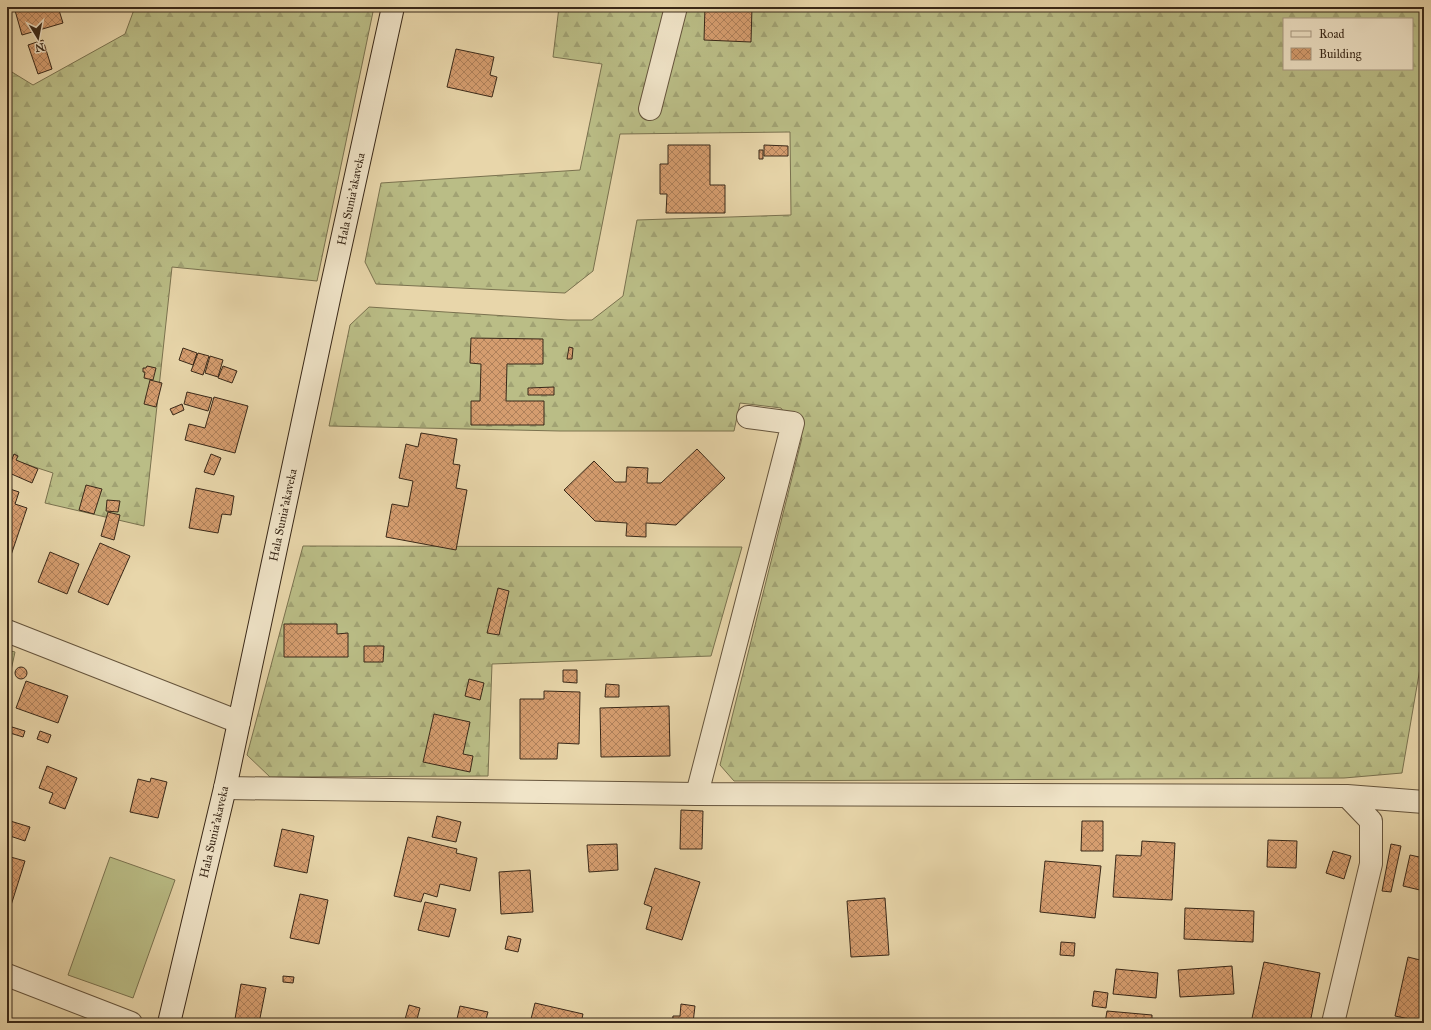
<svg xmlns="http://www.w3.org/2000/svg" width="1431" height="1030" font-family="'IM FELL Great Primer',serif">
<defs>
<pattern id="grass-dots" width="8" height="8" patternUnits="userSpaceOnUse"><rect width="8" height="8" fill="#babd86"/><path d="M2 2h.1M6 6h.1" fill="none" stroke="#a1a273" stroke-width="1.8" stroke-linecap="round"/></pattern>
<pattern id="forest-firs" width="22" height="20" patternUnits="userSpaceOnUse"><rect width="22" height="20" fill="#babd86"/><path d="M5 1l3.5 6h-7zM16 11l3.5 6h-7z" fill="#a1a273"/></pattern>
<pattern id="building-cross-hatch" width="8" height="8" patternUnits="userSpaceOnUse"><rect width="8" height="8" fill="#d59d6f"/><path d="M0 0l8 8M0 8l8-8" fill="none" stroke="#ae805a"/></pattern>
</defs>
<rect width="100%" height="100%" fill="#e8d6aa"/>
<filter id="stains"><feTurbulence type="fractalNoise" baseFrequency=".005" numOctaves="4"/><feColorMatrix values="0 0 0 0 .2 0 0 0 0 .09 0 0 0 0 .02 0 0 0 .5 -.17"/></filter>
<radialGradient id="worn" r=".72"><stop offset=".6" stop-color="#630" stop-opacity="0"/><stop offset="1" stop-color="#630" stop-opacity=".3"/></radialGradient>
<path fill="url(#grass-dots)" stroke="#7a724f" d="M7,650L15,652L7,689Z"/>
<path fill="url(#forest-firs)" stroke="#7a724f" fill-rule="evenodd" d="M135,7H374L317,281L172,267L144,526L45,503L53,473L7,458V69L33,85L125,34Z
M559,7H1424V645L1402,773L1344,778L734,781L720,765L802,438L781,408L740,403L734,431H560L329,426L350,325L369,307L568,320H592L623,296L637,220L791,215L790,132L620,134L593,271L565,293L376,284L365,262L381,183L580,170L602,64L553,57ZM1284,19H1412V69H1284Z
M303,546L742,547L711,656L492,664L488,776L270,777L247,755Z"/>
<path fill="#babd86" stroke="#7a724f" d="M110,857L175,880L133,998L68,975Z"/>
<path fill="url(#building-cross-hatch)" stroke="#392818" d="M14,7H58L63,23L22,35Z
M705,7H752L751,42L704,40Z
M43,40L52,69L38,74L28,45Z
M456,49L494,57L490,75L497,77L492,97L447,87Z
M668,145H710V185H725V213H666L667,194H660V164H668Z
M764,145L788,146V156H764Z
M759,150H763V159H759Z
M471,338L543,339V364H507L506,401H544V425H471V401H480L481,364L470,363Z
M569,347L573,348L572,359H567Z
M183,348L197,353L193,365L179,360Z
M198,353L209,356L203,375L191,371Z
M210,356L223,360L218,377L205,373Z
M147,366L156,368L153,380L144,378L145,372H143V368H146Z
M223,366L237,371L232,383L218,378Z
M150,380L162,383L156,407L144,404Z
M554,387V395H528V388Z
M187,392L212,398L208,411L184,404Z
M214,397L248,406L235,453L185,440L189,424L205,428Z
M182,404L184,410L173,415L170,409Z
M421,433L457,439L453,464L460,465L456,488L467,490L456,550L386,537L392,504L408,507L413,481L399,478L406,444L418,447Z
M697,449L725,478L676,525L646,523V537L626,536L627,523L595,521L564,490L594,461L615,482H626L627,467L648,468L647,483H661Z
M14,454L18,456L16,460L38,469L32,483L7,472Z
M211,454L221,458L214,475L204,472Z
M86,485L102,489L94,514L79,510Z
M7,488L19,492L15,504L27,508L8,564L7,563Z
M196,488L234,496L231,515L222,514L218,533L189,528Z
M107,500L120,501L118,512L106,511Z
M108,512L120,515L114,540L101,536Z
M100,543L130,556L108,605L78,592Z
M50,552L79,564L67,594L38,582Z
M498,588L509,591L499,635L487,633Z
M284,624H337V634L348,633V657H284Z
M364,646H384L383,662H364Z
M15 673a6 6 0 1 1 12 0a6 6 0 1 1-12 0Z
M563,670H577V683L563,682Z
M469,679L484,683L480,700L465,696Z
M26,681L68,696L58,723L16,708Z
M606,684L619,685V697H605Z
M544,691L580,692L579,744L558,743L557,759H520V699H544Z
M669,706L670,756L601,757L600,708Z
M434,714L470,722L463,754L473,756L470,772L423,762Z
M12,727L25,731L23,737L10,733Z
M40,731L51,735L48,743L37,739Z
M47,766L77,778L65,809L49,803L53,793L39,788Z
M151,778L167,782L158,818L130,812L138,779L150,782Z
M681,810L703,811L702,849H680Z
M437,816L461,822L456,842L432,837Z
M7,820L30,827L25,841L7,835Z
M1082,821H1103V851H1081Z
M282,829L314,836L307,873L274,866Z
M408,837L457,849L456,853L477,858L470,891L440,884L437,897L424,893L421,902L394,896Z
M1268,840L1297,841L1296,868L1267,867Z
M1142,841L1175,843L1172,900L1113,897L1116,855L1141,856Z
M617,844L618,870L589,872L587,845Z
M1391,844L1401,846L1391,892L1382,891Z
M1333,851L1351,856L1344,879L1326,873Z
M1410,855L1424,858V891L1403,886Z
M7,856L25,861L7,918Z
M1045,861L1101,866L1095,918L1040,912Z
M655,868L700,882L682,940L646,929L652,907L644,904Z
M530,870L533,912L501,914L499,872Z
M300,894L328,900L319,944L290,938Z
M885,898L889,955L851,957L847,901Z
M425,902L456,909L449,937L418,930Z
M1185,908L1254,911L1253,942L1184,939Z
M508,936L521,939L518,952L505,949Z
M1061,942L1075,943L1074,956L1060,955Z
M1408,957L1424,961V1022L1395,1016Z
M1264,962L1320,973L1310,1023H1251Z
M1232,966L1234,994L1180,997L1178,970Z
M1116,969L1158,973L1156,998L1113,994Z
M283,976L294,977L293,983L283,982Z
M241,984L266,988L259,1023L235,1019Z
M1094,991L1108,993L1106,1008L1092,1006Z
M535,1003L583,1014L581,1023H530Z
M681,1004L695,1006L693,1023H672L673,1016H680Z
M409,1005L420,1008L416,1023H404Z
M460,1006L488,1012L485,1023H456Z
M1107,1011L1152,1015V1023H1105Z"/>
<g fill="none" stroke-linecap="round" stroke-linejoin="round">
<g stroke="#65543c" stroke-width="24">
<path id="street" d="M650,109L676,7
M7,631L239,722
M225,788L697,794L1347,796L1424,802
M697,794L793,423L748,417
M7,975L131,1023
M1333,1023L1371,864V821L1347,796"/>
</g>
<g stroke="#392818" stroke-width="24">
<path id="secondary" d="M169,1023L225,788L330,294L393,7"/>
</g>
<use href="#street" stroke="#f0e4c8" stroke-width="22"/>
<use href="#secondary" stroke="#f0e4c8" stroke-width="22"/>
</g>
<g text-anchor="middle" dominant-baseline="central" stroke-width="3" stroke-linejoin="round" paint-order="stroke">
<g font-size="12" fill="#392818" stroke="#f0e4c8">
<text transform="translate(351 199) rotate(-78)">Hala Sunia'akaveka</text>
<text transform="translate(283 515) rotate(-78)">Hala Sunia'akaveka</text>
<text transform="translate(214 832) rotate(-77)">Hala Sunia'akaveka</text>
</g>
</g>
<rect width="1431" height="1030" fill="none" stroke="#e8d6aa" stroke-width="24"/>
<rect x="8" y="8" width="1415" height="1014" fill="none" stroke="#392818" stroke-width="2"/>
<rect x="12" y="12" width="1407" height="1006" fill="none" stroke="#392818"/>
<rect x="1283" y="18" width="130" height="52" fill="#f0e4c8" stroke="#a79982"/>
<rect x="1291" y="31" width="20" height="6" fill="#f0e4c8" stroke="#a79982"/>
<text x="1319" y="38" font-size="12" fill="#392818">Road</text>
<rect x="1291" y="48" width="20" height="12" fill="url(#building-cross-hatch)" stroke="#a79982"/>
<text x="1319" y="58" font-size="12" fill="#392818">Building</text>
<g transform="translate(38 38) rotate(170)" stroke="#f0e4c8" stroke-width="3" paint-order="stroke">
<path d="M0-3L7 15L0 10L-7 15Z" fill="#392818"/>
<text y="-6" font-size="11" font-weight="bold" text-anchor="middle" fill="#392818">N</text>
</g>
<rect width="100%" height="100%" filter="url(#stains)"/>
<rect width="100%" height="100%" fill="url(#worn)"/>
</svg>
